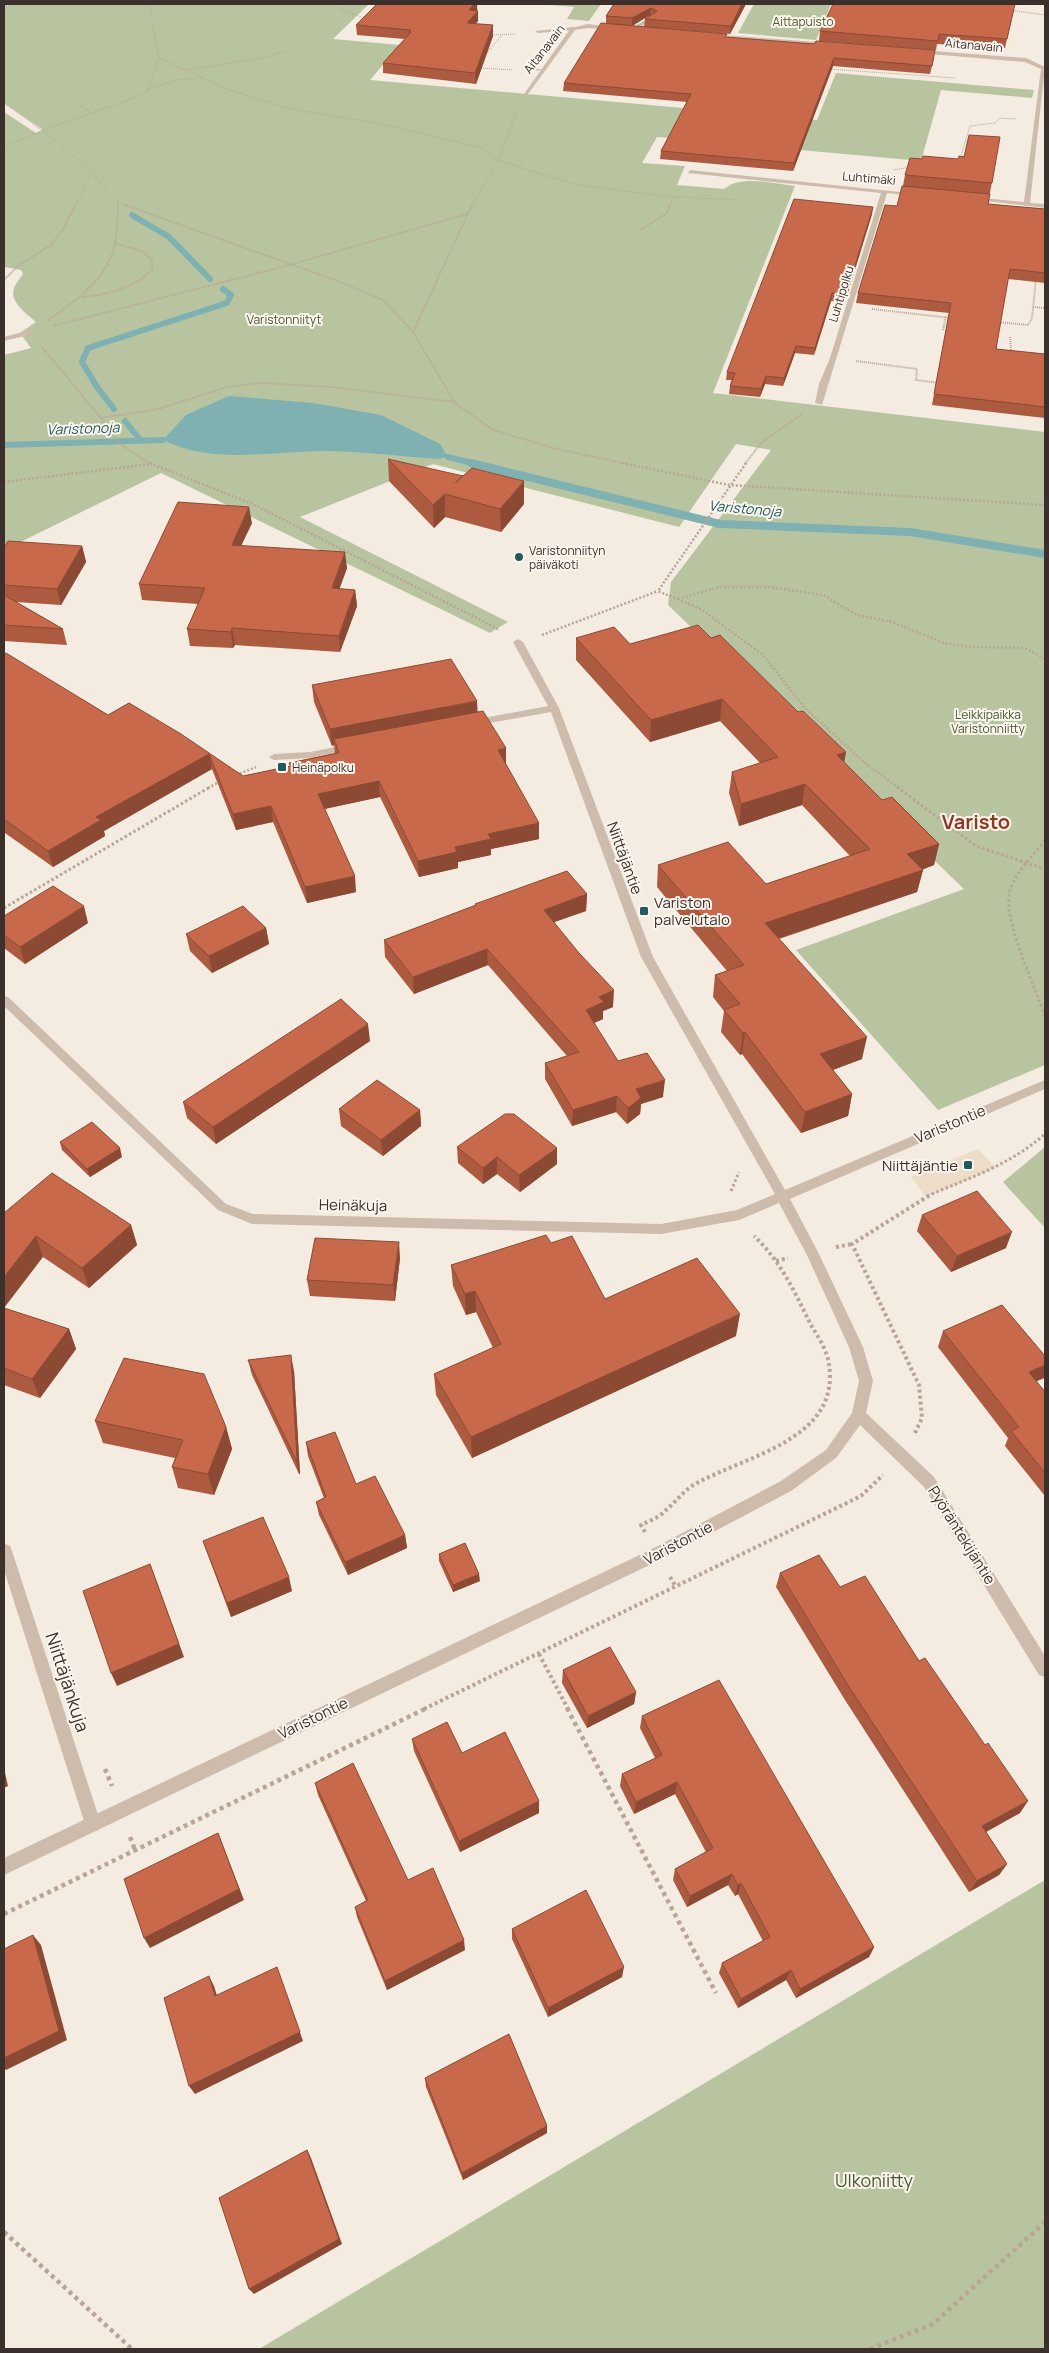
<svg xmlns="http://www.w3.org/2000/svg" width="1049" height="2353" font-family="Manrope,sans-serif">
<rect width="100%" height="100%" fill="#f4ebe1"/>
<path fill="#b8c4a0" d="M4,4H369L333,39L400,45L370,80L817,120L836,73L1034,90L1032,98L941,90L921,161L657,137L642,163L685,166L677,185L724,189C741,174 774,184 795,186L713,393L1045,432V1065L938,1110L796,950L964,889L668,605L671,582L771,450L736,444L679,527L433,464L300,517L508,622L490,633L161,473L4,550V355L31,348L20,333L36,322C27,314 9,302 14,288C16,283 20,279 23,274L21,270L4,267V112L36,133L43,130L4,103Z
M539,4H601L589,21L567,19L574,7Z
M754,4H831L816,40L738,33Z
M1045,1147V1228L1003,1182Z
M1045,1880V2349H259Z"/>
<path fill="#ecdcc8" d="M978,1149L996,1168L926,1197L911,1177Z"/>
<path fill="#7fb0b2" d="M229,396L313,403L381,415L440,444L448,457L437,459C401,456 365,452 330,451C275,450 215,466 163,440L186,415Z"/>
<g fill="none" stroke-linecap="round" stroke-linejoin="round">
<path stroke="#7fb0b2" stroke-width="6" d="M132,215L169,237L210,279
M114,409L97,387L82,362L88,348L227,303L231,295L223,289
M125,421L141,441
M4,445L163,440
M448,457L476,464"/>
<path stroke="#7fb0b2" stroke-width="8" d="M471,463L720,524L910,532L1045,554"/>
<path stroke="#b9a596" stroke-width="1" stroke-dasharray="1 1" stroke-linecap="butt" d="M330,4L366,19
M609,4H618
M1009,10L1045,15
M490,35L516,34
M485,55L502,35
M159,58L229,90L291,109L386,125L482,148L498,160L573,184L663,196L739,200
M479,68L513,70
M828,69L956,78
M187,70L267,57L284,51
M148,90L177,80L203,78
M4,103C34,124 62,145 89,170C102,183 111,199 128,206
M78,104L91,113
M4,147L43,130L137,97L148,90L159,58L149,4
M960,159L970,126L995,123L1000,118L1016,119
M893,170L911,167
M75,206L91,173
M118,206V202
M472,206L498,160L517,111
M670,206L674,196"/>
<path stroke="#b9a596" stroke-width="2" stroke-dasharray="1 1" stroke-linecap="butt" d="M125,205L335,280L383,300L413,332L455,403L493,430L557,449L628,464
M640,230L667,213L670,205
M4,280L18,266L51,245L63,229L75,205
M82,297C108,294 132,289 152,270V259L141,251L115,243
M1033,307L1045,308
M872,309L951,318
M48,320C74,302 103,282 113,251C118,236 117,220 118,205
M997,322L1028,325L1032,318L1036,279
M53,326L289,265L467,214
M943,330L946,316
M413,332L472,205
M1010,337L1011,351
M42,347L101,418L158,409L227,387L259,383L332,387L455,402
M856,361L917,369L916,380L940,383
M101,418C115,443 127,450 152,464
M745,464L761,443L802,414"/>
<path stroke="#b9a596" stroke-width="2.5" stroke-dasharray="2 2" stroke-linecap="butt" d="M150,463L257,506L500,630
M622,463L729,485L1045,505
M746,463L658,591L701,609L763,655L804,707L865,763L899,788
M4,482L151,464
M678,599L719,587H769L823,595L857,615L892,622L944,643L971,647L1025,648L1045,659
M542,635L658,591
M236,775L256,767
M208,788L219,782"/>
<path stroke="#b9a596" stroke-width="3" stroke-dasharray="2.5 2.5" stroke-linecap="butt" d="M897,787L976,846L1045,869
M1045,841C1033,856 1012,875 1009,895C1005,924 1035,987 1045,1016
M4,908L210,787
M731,1191L739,1172
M927,1196C969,1178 1010,1165 1045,1134"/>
<path stroke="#b9a596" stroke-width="4" stroke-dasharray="3 3" stroke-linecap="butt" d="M836,1247L852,1244
M776,1261L788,1258
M915,1433L922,1418L919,1385L852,1244L930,1195
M645,1532L641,1525C649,1521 658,1518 664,1512C675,1503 683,1491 695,1484C747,1455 845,1439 828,1359C825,1347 817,1335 811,1325C795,1293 781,1261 754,1236
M670,1577L676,1587
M539,1654L568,1709
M424,1709L861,1496L883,1475"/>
<path stroke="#b9a596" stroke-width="4.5" stroke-dasharray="4 4" stroke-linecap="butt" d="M567,1708L716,1993
M105,1769L112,1786
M130,1837L135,1850
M4,1914L427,1708
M4,2232L132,2349
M870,2349L933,2324L1045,2222"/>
<path fill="#cdbbac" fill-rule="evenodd" d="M650,17L655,18L635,30L630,29Z
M573,27L575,30L538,33L535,31Z
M533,68L545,70L531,71Z
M1045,70V74L1041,72L1042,71Z
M5,1544L10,1546L12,1551L101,1824L99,1830L93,1832L87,1830L85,1824L4,1570Z"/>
<path fill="#cdbbac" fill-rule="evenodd" d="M588,24L618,28L615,30L588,28L575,30L528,94H524L571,28Z
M708,34L832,43L835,45L832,47L710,37Z
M920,50L1026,58L1045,67L1030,203L1045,204V208L970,199L973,197L1024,202L1041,69L1025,62L918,53Z
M690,170L919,194L916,196L887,193L822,405L815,403L819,384L830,358L881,193L688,173Z
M30,330L34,332L33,334L4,341V337Z
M518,639L523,642L559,708L653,957L785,1190L1045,1080V1089L790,1199L818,1252L863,1347L873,1381L866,1413L934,1477L1045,1656V1677L1039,1675L924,1487L860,1425L836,1458L791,1491L662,1559L4,1875V1858L652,1549L781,1481L826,1450L852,1413L859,1381L849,1347L806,1253L779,1203L739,1220L661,1234L252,1224L218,1210L4,1006V996L8,997L226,1204L253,1214L661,1224L737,1210L775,1194L641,957L551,712L473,726L468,723L473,720L548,706L513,642Z
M351,744L354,745V749L310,758L274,760L269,757L274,754L310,752Z"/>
</g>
<path fill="#ac5a40" d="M377,4H477L478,21L475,24L493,25V36L476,84L383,73V63L405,39L357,35L356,25Z
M614,4H746L730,34L644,27L645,19L650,15L632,26L606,24V16Z
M1015,4L1005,48L937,44L936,50L819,41L820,31Z
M727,37L934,58L930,74L833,66L793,171L660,159L661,151L687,102L563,91L564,83Z
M1000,137L988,204L1045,209V283L1008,279L996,349L1045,354V418L932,405L949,313L856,303L858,293L897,206L903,186L905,175L922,159H958Z
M872,214L845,302L831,301L814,355L795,353L783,386L765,384L760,397L729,394L730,386L732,380H726L727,372Z
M388,459L524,504L501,532L445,517L434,528L389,481Z
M252,523L241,545L347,568L339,589L355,590L357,606L340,652L235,645L233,648L190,646L187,629L198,604L142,600L139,584Z
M82,546L86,562L61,605L16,602L63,629L67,645L4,641V548Z
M576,638L630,644L711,638L846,752L844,762L882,800L939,844L934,865L922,870H923L917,892L779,939L862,1059L833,1070L852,1094L848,1116L801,1133L742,1054L740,1055L721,1032L724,1011L713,997L715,975L727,971L657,887L658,865L766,884L850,856L802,805L739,826L729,793L732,772L760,763L720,721L650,742L576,660Z
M4,654L108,715L129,703L243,776L290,766L289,763L335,753L334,745L332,746L314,702L312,685L478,712L506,763L505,764L539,839L491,849V855L458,862V868L419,877L380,797L324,809L356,892L307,903L273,822L236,830L212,769L104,831L105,836L53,867L5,833H4Z
M587,894L586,911L554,922L613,1007L603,1011V1019L594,1023L618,1061L663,1097L641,1104L640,1114L627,1124L616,1112L572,1126L545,1079V1063L567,1056L488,965L414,994L385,957L384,940L475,906V904Z
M4,916L88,923L25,964L4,948Z
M266,928L269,944L212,973L190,951L186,934Z
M370,1041L216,1144L187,1118L183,1102Z
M339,1109L420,1110L421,1126L383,1156L341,1126Z
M60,1142L122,1157L90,1177L62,1150Z
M457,1147L557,1164L520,1192L497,1174L483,1184L458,1163Z
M4,1213L131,1225L137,1245L89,1288L43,1257Z
M922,1215L1006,1248L951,1272L917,1231Z
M551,1243L605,1299L736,1336L472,1458L436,1395L434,1374L493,1348L476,1312L466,1315L453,1286L451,1265Z
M400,1258L395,1301L310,1296L307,1280Z
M4,1308L69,1329L76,1349L40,1398L4,1385Z
M943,1331L1044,1378L1036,1381L1045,1392V1496L1005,1446L1008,1438L938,1347Z
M248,1360L294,1371L300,1474H299L252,1375Z
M95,1421L226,1427L232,1449L214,1495L178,1488L172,1467L175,1458L103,1443Z
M306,1442L356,1484L405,1535L407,1548L348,1575L319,1515L316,1502L324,1498L308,1456Z
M203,1541L292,1591L231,1617L208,1555Z
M439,1554L480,1581L453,1592L439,1561Z
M780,1573L840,1587L919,1661L985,1745L1020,1813L986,1832L1007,1864L999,1875L969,1892L845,1700L776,1587Z
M563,1670L636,1692L634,1704L587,1728L562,1683Z
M642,1716L874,1947L869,1957L796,1998L786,1980L738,2008L719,1973L722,1963L763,1941L738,1894L735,1896L728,1885L687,1907L673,1880L675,1869L706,1852L675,1794L634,1814L620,1786L622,1774L655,1758L640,1728Z
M412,1739L462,1753L539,1813L460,1852L414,1751Z
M315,1783L408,1880L465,1950L387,1990L357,1917L355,1907L366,1901L318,1795Z
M512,1929L622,1977L548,2017L512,1939Z
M425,2078L547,2126V2133L463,2180L426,2087Z"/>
<path fill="#8c4a34" d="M474,4H477V11L469,10Z
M742,4H746L730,34L731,26Z
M651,8L650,15L632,26V18Z
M478,11V21L467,33V23Z
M493,25V36L476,84L475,73Z
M834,58L833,66L793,171L794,163Z
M873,207L872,214L845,302L846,295Z
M832,293L831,301L814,355L815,348Z
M796,346L795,353L783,386L784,378Z
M766,376L765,384L760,397L761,389Z
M524,481V504L501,532L500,509Z
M445,494V517L434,528L433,505Z
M249,507L252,523L234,561L232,545Z
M82,546L86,562L61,605L57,589Z
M345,552L347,568L334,604L332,588Z
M355,590L357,606L340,652L339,636Z
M232,628L235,645L233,648L231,632Z
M722,699L720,721L650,742L651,720Z
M477,701L478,718L334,739V745L332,746L330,729Z
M506,748V763L498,765V750Z
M846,752L842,774L837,755Z
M209,754L212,769L104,831L105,836L53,867L48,851L96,817Z
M379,781L380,797L320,810L318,794Z
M805,784L802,805L739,826L741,804Z
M271,806L273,822L236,830L233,814Z
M539,823V839L491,849V855L458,862V868L419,877L418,861L488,834Z
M939,844L934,865L902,876L907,854Z
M923,870L917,892L761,944L765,923Z
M355,876L356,892L307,903L305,887Z
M587,894L586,911L543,926L544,910Z
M84,906L88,923L25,964L20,947Z
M266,928L269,944L212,973L209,956Z
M487,949L488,965L414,994L413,977Z
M614,990L613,1007L603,1011V1019L585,1027L586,1010L599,997Z
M368,1024L370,1041L216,1144L213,1127Z
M745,1032L742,1054L740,1055L743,1033Z
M867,1037L862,1059L816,1076L820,1054Z
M665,1080L663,1097L641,1104L640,1114L627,1124L628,1108L636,1089Z
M852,1094L848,1116L801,1133L805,1112Z
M617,1096L616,1112L572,1126L573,1110Z
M420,1110L421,1126L383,1156L381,1140Z
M120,1148L122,1157L90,1177L87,1169Z
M557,1148V1164L520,1192L519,1175Z
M497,1157V1174L483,1184V1168Z
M131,1225L137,1245L89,1288L82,1268Z
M1012,1232L1006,1248L951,1272L957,1256Z
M36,1236L43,1257L4,1308V1277Z
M399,1242L400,1258L395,1301L393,1285Z
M475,1291L476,1312L466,1315L465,1294Z
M740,1314L736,1336L472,1458L471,1437Z
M69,1329L76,1349L40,1398L32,1379Z
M291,1355L294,1371L300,1474H299L296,1460Z
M1045,1365V1374L1044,1378L1022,1388L1029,1372Z
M226,1427L232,1449L214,1495L208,1474Z
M405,1535L407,1548L348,1575L345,1562Z
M150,1564L184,1657L117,1686L111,1673Z
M479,1574L480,1581L453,1592V1585Z
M289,1577L292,1591L231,1617L227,1603Z
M636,1692L634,1704L587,1728L588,1716Z
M4,1768L8,1786L4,1788Z
M677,1782L675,1794L634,1814L636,1802Z
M539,1801V1813L460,1852L459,1841Z
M1028,1801L1020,1813L975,1838L982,1826Z
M218,1833L244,1900L150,1948L144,1938Z
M1007,1864L999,1875L969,1892L977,1881Z
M732,1874L728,1885L687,1907L690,1896Z
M741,1883L738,1894L735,1896L738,1885Z
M33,1935L41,1945L67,2040L6,2070L4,2068V2058Z
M464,1940L465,1950L387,1990L385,1981Z
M874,1947L869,1957L796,1998L800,1989Z
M277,1967L303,2041L195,2094L189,2086Z
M624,1967L622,1977L548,2017V2008Z
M791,1970L786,1980L738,2008L741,1999Z
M209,1976L214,1986L220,2005L215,1996Z
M547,2126V2133L463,2180L462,2173Z
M307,2150L311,2158L342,2244L254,2294L249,2289Z"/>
<path fill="#c8694b" stroke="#8c4a34" d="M377,4H474L469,10L478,11L467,23L493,25L475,73L383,63L411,32H409L411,30L356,25Z
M614,4H742L731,26L645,19L657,11L651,8L632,18L606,16Z
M833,4H1015L1007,39L939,34L938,41L820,31Z
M601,23L727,34L725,37L814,44L816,41L935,50L932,66L834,58L794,163L661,151L691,94L564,83Z
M969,135L1000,137L992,183L905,175L910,158L922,159L923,156L958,159L959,156L964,157Z
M902,186L990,194L988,204L1045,209V273L1010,269L996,349L1045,354V407L934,394L951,303L858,293L885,205L897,206Z
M794,199L873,207L846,295L832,293L815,348L796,346L784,378L766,376L761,389L730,386L735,373L727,372Z
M388,459L463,476L455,483L472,468L524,481L500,509L445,494L433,505Z
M178,502L249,507L232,545L345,552L332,588L355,590L339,636L232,628L231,632L187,629L205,588L139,584Z
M8,541L82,546L57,589L4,585V548Z
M4,595L63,629L4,625Z
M698,625L711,638L720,635L798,712L803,711L846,752L837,755L882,800L892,797L939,844L907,854L923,870L765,923L867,1037L820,1054L852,1094L805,1112L745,1032L743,1033L724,1010L740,1004L715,975L744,965L658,865L728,842L766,884L870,849L805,784L741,804L732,772L778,757L722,699L651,720L576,638L614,627L630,644Z
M6,653L108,715L129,703L181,734L243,776L291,766L289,763L339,753L334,739L483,711L506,748L498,750L539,823L488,834L491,839L455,847L457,852L418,861L379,781L318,794L355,876L305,887L271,806L233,814L209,754L96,817L101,820L48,851L4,819V654Z
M451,659L477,701L330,729L312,685Z
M567,871L587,894L544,910L579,953L614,990L599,997L604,1002L586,1010L618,1061L647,1053L665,1080L636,1089L641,1098L628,1108L617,1096L573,1110L545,1063L579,1052L487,949L413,977L384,940L476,905L475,904Z
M53,886L84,906L20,947L4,935V916Z
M243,906L266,928L209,956L186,934Z
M341,999L368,1024L213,1127L183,1102Z
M377,1080L420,1110L381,1140L339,1109Z
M505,1114H514L557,1148L519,1175L497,1157L483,1168L457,1147Z
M92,1122L120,1148L87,1169L60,1142Z
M52,1173L131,1225L82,1268L36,1236L4,1277V1213Z
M977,1191L1012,1232L957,1256L922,1215Z
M546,1235L551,1243L572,1236L605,1299L697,1258L740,1314L471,1437L434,1374L501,1344L475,1291L465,1294L451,1265Z
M315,1238L399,1242L393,1285L307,1280Z
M1002,1305L1045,1356V1365L1029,1372L1045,1392V1473L1011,1431L1019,1427L943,1331Z
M4,1308L69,1329L32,1379L4,1368Z
M291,1355L297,1459L296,1460L248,1360Z
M124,1358L204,1374L226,1427L208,1474L172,1467L183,1440L95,1421Z
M335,1432L356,1484L375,1476L405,1535L345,1562L316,1502L326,1497L306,1442Z
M263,1517L289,1577L227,1603L203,1541Z
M465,1543L479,1574L453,1585L439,1554Z
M819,1555L840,1587L865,1576L919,1661L925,1658L985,1745L988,1743L1028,1801L982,1826L1007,1864L977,1881L849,1687L780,1573Z
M150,1564L179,1644L111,1673L83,1591Z
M610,1647L636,1692L588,1716L563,1670Z
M719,1680L874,1947L800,1989L791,1970L741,1999L722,1963L770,1937L741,1883L738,1885L732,1874L690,1896L675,1869L713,1848L677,1782L636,1802L622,1774L662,1755L642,1716Z
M447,1722L462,1753L505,1732L539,1801L459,1841L412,1739Z
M353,1763L408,1880L433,1868L464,1940L385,1981L355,1907L368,1900L315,1783Z
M218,1833L239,1889L144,1938L124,1879Z
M586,1890L624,1967L548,2008L512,1929Z
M33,1935L59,2031L4,2058V1949Z
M277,1967L300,2032L189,2086L164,1998L209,1976L215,1996Z
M509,2034L547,2126L462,2173L425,2078Z
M307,2150L339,2239L249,2289L219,2198Z"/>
<g fill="#1f5a5e" stroke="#fbf5ee" stroke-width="2">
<circle cx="519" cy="557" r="5"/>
<rect x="277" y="762" width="10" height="10" rx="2.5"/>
<rect x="639" y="906" width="10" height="10" rx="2.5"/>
<rect x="963" y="1160" width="10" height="10" rx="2.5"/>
</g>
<g text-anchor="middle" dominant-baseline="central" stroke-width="4" stroke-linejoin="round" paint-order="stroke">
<g font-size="12" fill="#4a5a2e" stroke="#fbf5ee">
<text x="803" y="21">Aittapuisto</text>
<text x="284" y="319">Varistonniityt</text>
<text x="988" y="714">Leikkipaikka<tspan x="988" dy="14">Varistonniitty</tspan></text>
</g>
<g font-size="12" fill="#3b302b" stroke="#fbf5ee">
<text transform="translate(974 45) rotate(5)">Aitanavain</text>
<text transform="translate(544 49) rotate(-52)">Aitanavain</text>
<text transform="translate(869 178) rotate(5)">Luhtimäki</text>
<text transform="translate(841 294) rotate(-73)">Luhtipolku</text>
</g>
<g font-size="12" fill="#3b302b" stroke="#fbf5ee" text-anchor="start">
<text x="529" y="550">Varistonniityn<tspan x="529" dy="14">päiväkoti</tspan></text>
<text x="292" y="767">Heinäpolku</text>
</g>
<g font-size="14" font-style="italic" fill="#1f5a5e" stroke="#fbf5ee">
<text transform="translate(83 428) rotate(-2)">Varistonoja</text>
<text transform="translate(745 508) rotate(5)">Varistonoja</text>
</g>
<g font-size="15" fill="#3b302b" stroke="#fbf5ee">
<text transform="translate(625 858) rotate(70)">Niittäjäntie</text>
<text transform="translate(950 1124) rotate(-23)">Varistontie</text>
<text transform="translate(353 1205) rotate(1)">Heinäkuja</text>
<text transform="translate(962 1535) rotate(58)">Pyöräntekijäntie</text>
<text transform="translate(678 1543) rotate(-28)">Varistontie</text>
<text transform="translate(313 1718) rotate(-26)">Varistontie</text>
</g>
<g font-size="15" fill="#3b302b" stroke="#fbf5ee" text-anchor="start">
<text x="654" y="902">Variston<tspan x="654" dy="17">palvelutalo</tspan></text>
<text x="958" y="1165" text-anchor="end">Niittäjäntie</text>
</g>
<g font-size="18" fill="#3b302b" stroke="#fbf5ee">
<text transform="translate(68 1682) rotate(72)">Niittäjänkuja</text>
</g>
<g font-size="18" fill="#4a5a2e" stroke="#fbf5ee">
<text x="874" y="2180">Ulkoniitty</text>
</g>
<g font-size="20" font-weight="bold" fill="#8c3b22" stroke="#fbf5ee">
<text x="976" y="821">Varisto</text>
</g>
</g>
<rect width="1049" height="2353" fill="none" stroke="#3b302b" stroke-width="10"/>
</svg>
